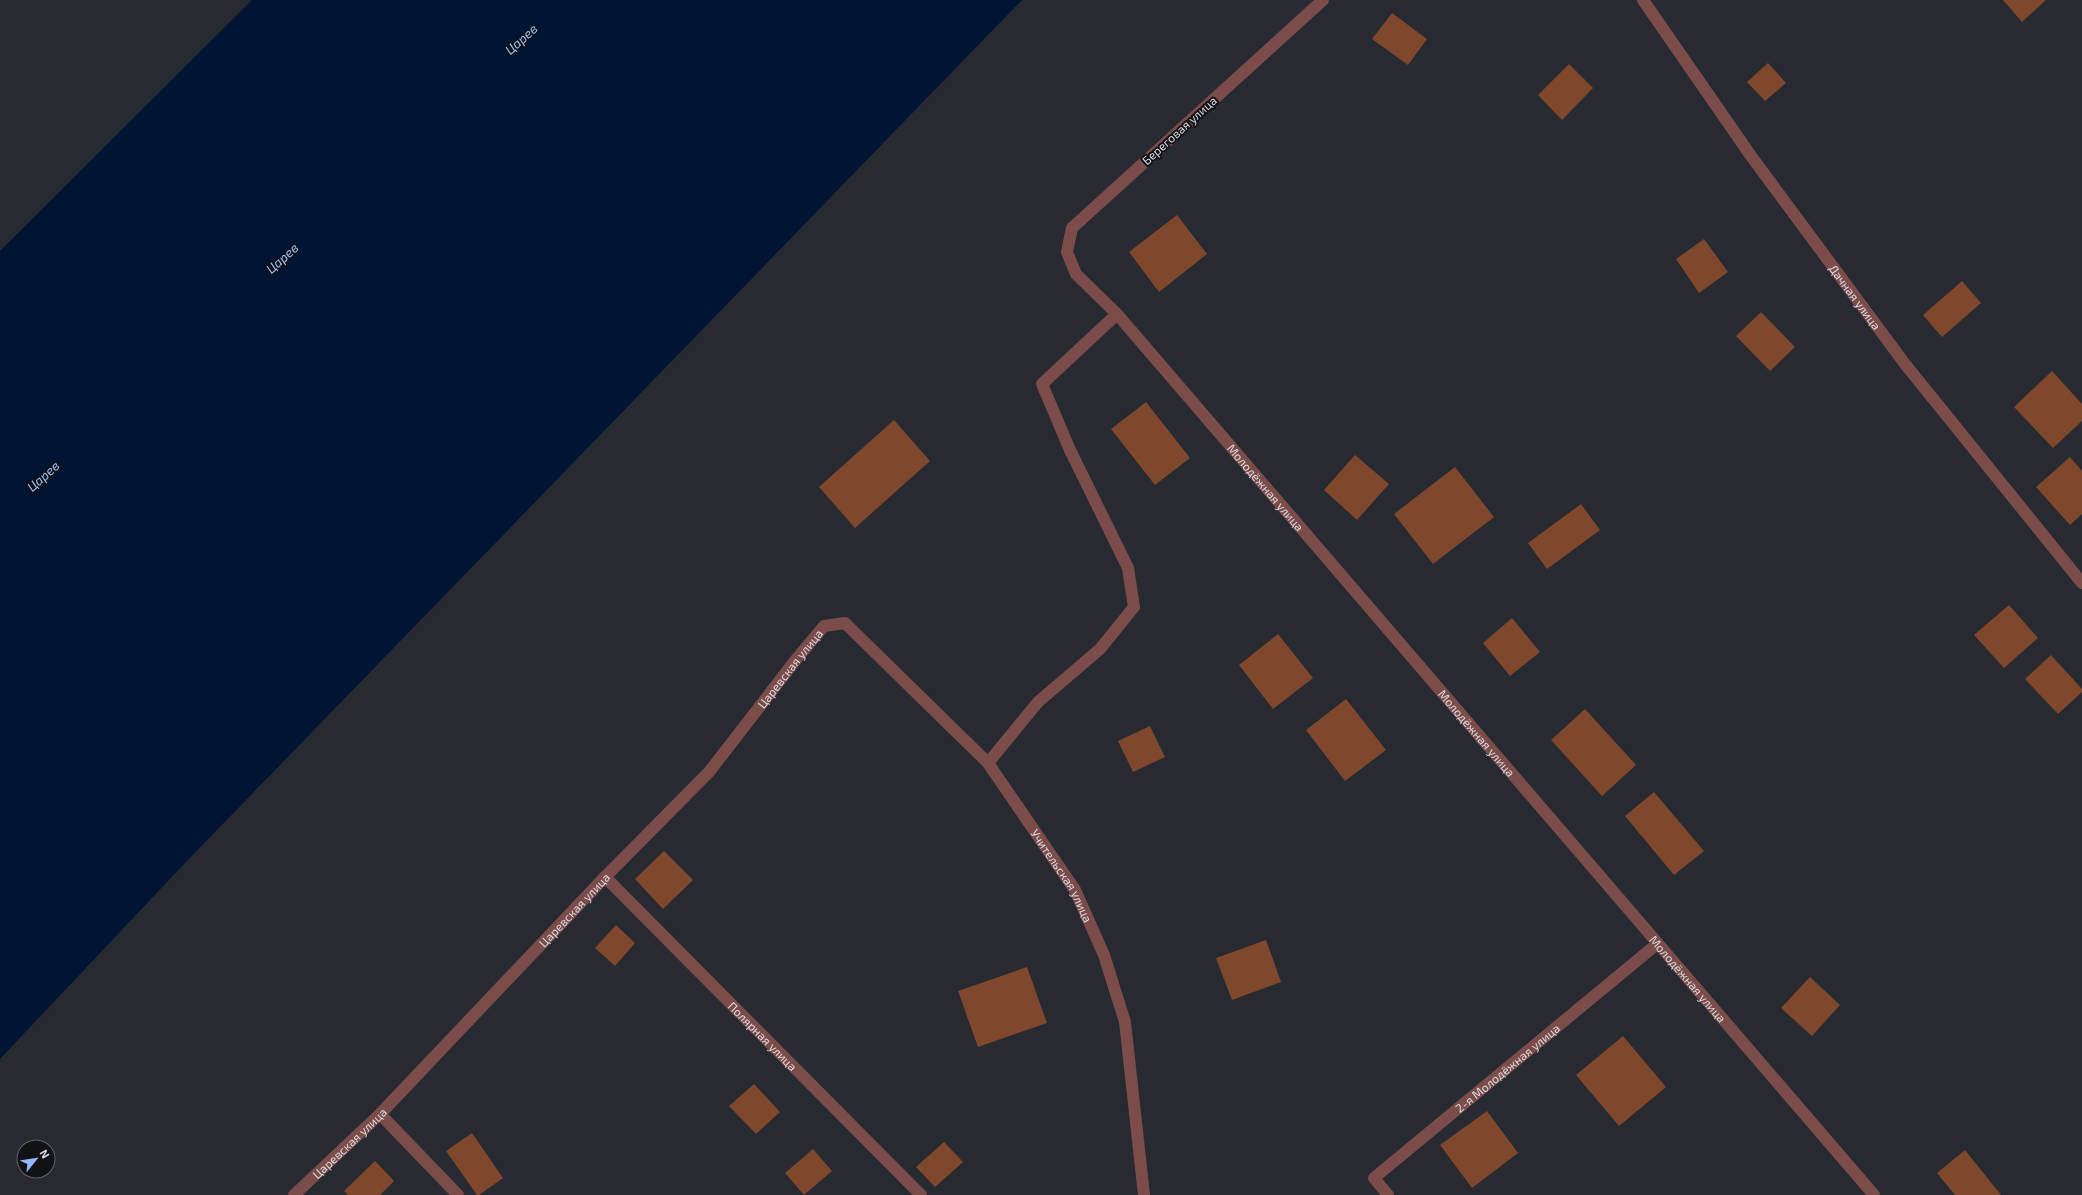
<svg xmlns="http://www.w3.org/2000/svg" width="2082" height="1195" font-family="'Exo 2',sans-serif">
<rect width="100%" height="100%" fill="#282a31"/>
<path fill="#001534" d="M252,0H1022L185,863L0,1059V251Z"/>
<path fill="#7f472c" d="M2003,0H2046L2022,22Z
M1392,13L1427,39L1408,65L1372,39Z
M1768,63L1786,83L1765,101L1747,82Z
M1569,64L1593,88L1562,120L1538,95Z
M1177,215L1207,254L1159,292L1129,252Z
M1704,239L1728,272L1699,293L1676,259Z
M1962,281L1981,303L1942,337L1923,315Z
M1761,312L1795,347L1770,371L1736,336Z
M2052,371L2082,404V421L2053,448L2014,407Z
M1146,402L1190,458L1155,485L1111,429Z
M894,420L930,461L855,528L819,487Z
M1355,455L1389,484L1357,520L1324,490Z
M2070,457L2082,471V514L2070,525L2036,487Z
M1455,467L1494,517L1433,564L1394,514Z
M1581,504L1600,530L1547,569L1528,543Z
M2009,605L2038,638L2004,668L1974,635Z
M1512,618L1540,652L1510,676L1483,643Z
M1278,634L1313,678L1273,709L1239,665Z
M2051,655L2082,689V692L2058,714L2025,679Z
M1346,699L1386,750L1345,781L1306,730Z
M1585,709L1636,765L1602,796L1551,740Z
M1150,726L1165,757L1133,772L1118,741Z
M1654,792L1704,851L1674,875L1625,816Z
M664,851L693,880L663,909L635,879Z
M616,925L635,943L615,966L595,948Z
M1266,940L1281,982L1232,1000L1216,958Z
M1027,967L1047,1023L978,1047L958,991Z
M1810,977L1840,1005L1812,1036L1781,1008Z
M1623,1036L1666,1087L1619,1126L1576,1075Z
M754,1084L780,1112L756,1134L729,1106Z
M1487,1111L1518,1153L1472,1188L1440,1145Z
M472,1133L503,1178L479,1195H477L446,1151Z
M944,1142L963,1162L935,1187L916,1167Z
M813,1149L832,1171L804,1195L785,1173Z
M1965,1150L2001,1195H1955L1937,1173Z
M375,1161L394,1181L380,1195H348L344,1191Z"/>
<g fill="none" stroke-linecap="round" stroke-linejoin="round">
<g stroke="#7c4c4a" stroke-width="12">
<path id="s1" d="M1323,0L1072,228L1067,252L1076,274L1117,314L1874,1195"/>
<path id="s2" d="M1643,0L1751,156L1905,364L2082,583"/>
<path d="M988,763L1038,702L1100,649L1134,607L1128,568L1070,450L1042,384L1117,314"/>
<path id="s3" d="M605,877L921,1195"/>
<path d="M380,1114L458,1195"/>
<path id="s4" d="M294,1195L380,1114L605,877L709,772L798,657L824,626L845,623L988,763L1075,890L1104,955L1125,1022L1144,1195"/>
<path id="s5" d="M1388,1195L1374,1178L1657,944"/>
</g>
</g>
<g text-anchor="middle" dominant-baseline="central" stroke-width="4" stroke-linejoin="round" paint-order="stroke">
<g font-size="12" fill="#dddee3" stroke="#121216">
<text transform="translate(1179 130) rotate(-42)">Береговая улица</text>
<text stroke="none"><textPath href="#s2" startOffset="365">Дачная улица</textPath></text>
<text stroke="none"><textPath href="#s1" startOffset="673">Молодёжная улица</textPath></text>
<text stroke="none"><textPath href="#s4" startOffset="724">Царевская улица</textPath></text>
<text stroke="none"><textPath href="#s1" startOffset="997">Молодёжная улица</textPath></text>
<text stroke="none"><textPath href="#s4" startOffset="1135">Учительская улица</textPath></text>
<text stroke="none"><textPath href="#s4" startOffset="400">Царевская улица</textPath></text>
<text stroke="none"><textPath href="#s1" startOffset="1321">Молодёжная улица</textPath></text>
<text stroke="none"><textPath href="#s3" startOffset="224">Полярная улица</textPath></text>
<text stroke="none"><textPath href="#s5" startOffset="195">2-я Молодёжная улица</textPath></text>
<text stroke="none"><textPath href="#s4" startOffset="76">Царевская улица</textPath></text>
</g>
<g font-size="13" font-style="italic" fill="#95c1fa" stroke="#121216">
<text transform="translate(521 39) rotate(-42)">Царев</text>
<text transform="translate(282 258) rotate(-42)">Царев</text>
<text transform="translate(43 476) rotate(-42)">Царев</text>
</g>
</g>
<g transform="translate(36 1159) rotate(60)"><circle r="19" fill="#121216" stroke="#636468"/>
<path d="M0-3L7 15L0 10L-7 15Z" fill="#94b7fd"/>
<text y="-6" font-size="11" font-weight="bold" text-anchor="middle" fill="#dddee3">N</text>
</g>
</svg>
